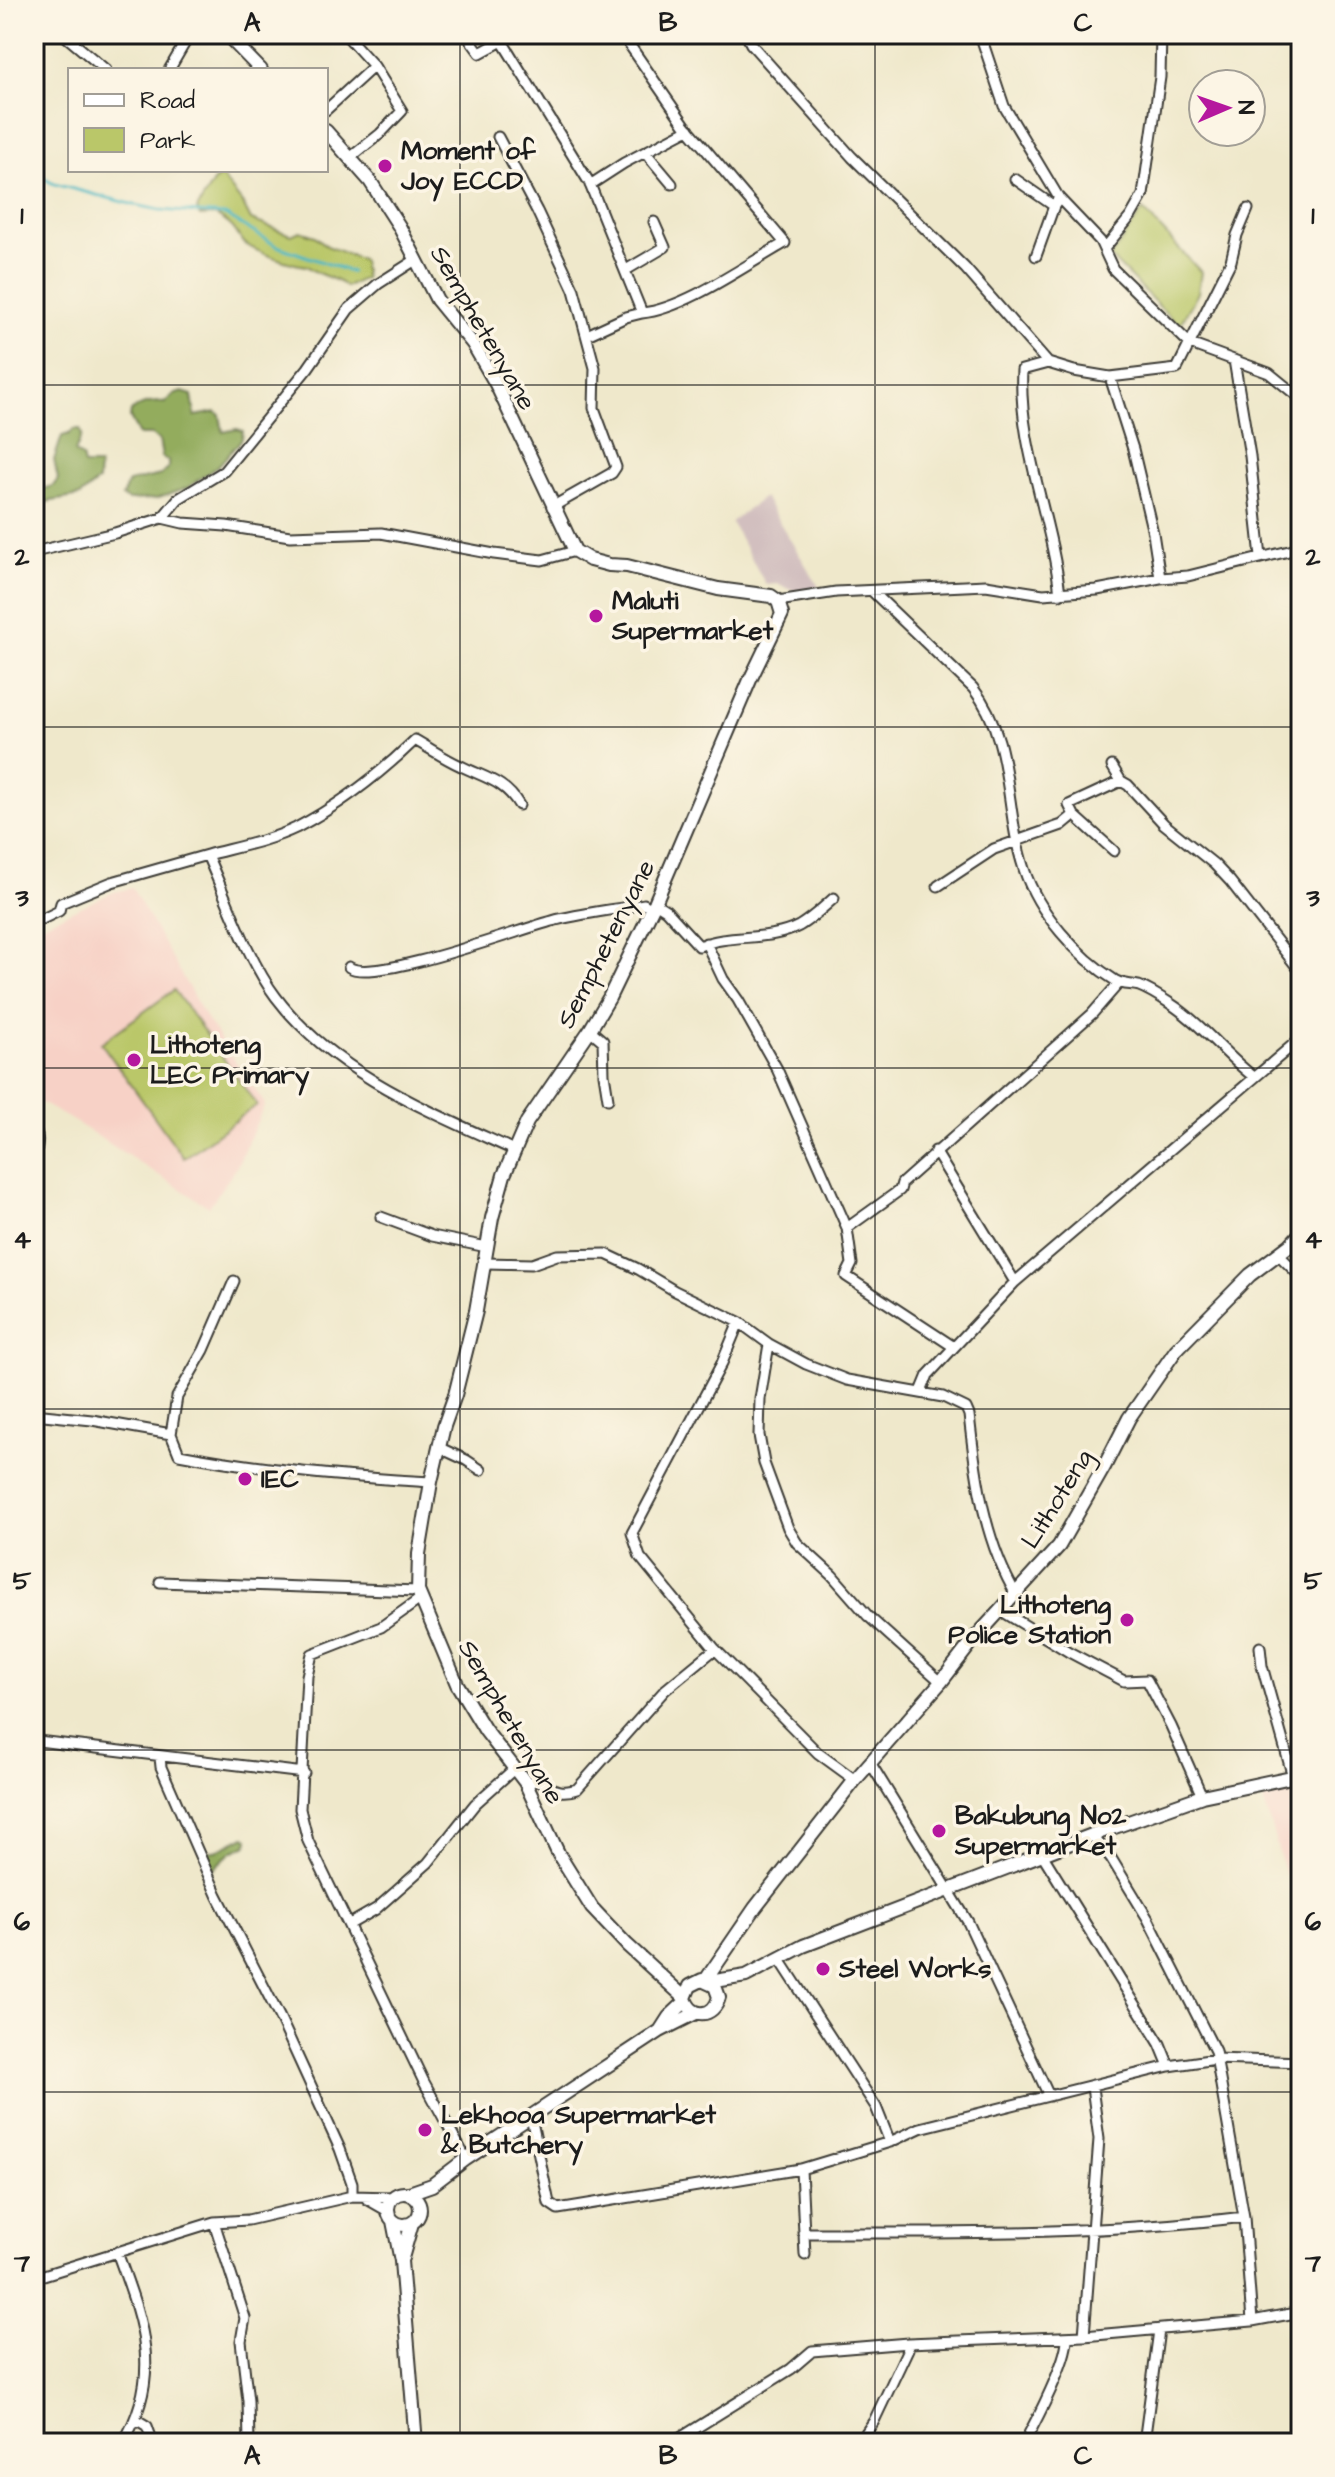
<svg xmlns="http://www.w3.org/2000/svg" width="1335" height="2477" font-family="'Architects Daughter',sans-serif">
<rect width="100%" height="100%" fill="#fcf5e5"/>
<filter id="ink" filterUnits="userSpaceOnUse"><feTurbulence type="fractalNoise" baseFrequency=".0125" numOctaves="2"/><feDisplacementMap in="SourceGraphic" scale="16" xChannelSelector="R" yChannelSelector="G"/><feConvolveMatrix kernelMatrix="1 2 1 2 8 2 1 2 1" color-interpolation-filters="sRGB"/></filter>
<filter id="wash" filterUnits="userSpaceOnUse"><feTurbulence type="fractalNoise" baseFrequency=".006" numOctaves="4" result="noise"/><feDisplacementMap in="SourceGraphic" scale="32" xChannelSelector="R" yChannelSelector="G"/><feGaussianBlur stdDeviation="1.8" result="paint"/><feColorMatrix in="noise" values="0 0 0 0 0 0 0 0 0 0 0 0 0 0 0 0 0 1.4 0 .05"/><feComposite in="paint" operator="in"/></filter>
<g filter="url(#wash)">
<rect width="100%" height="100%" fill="#efe8cb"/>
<path fill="#f7d1c6" d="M132,888L207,1020L265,1104L237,1166L209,1207L77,1123L34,1099V928L114,892Z
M1300,1783L1301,1869L1285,1874L1261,1792Z"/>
<path fill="#d2bfbf" d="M764,497L819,587L798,593L778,584L766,585L731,522Z"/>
<path fill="#bac769" stroke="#6b7242" stroke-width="2" d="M221,176L243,204L251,220L291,235L300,231L315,236L327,246L362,260L365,278L346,287C335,276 318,277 307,266C292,265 259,253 247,245C240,241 237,231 231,226C226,221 220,218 215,215L200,216L197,209L213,182Z
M1143,210L1201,272L1198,293L1179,326L1110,257Z
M174,990L257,1105L184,1158L101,1043Z"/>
<path fill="#93ac5d" stroke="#58643c" stroke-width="2" d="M182,392L192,395L195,416L216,412L220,415L223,432L237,429L243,431L242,439L219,465L187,488L156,499L128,500L122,497L128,482L161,475L168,468V461L162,457L159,440L151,435H139L130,418L131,411C141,404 153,401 165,403L173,395Z
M74,429H80L82,435L75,452L82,457L84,465H99L98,481L80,496L40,503L38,493L42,489L53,486L58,479L54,460L62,436L69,434Z
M245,1836L248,1838L247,1845L231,1852L214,1868L210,1867L206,1854L208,1851H216Z"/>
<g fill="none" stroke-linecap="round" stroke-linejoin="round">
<path stroke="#4ab8c2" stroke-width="3" d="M1289,34L1294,51L1301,55
M1295,52L1301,62
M34,173L54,184L135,205L160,210L225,215L277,246L351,272"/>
</g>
</g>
<g filter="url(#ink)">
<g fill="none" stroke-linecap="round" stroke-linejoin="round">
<g stroke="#3c3b36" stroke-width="13">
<path id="street" d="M63,34L106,70
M345,34L374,66L402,111L380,134L351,157
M466,34L480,53L502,41L589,182L642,313L626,317L587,335
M622,34L685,125L785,243C747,264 685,309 642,313
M746,34L751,44L852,157L965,268L1048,363L1074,371L1110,377L1177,369L1231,261L1237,235L1248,209
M980,34L1004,106L1059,198L1100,241L1113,269L1190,344L1269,373L1301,399
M502,41L515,34
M238,47L258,34
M169,70L190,34
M326,110L374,66
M498,137L537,211L574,290L595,368L594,408L616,467L612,473L552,507
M646,153L672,184
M1015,179L1054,206L1059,198
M590,185L624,163L689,129
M1104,249L1131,216L1143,195L1160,77L1161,34
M1036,256L1054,206
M626,270L665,247L654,222
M1234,360L1250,456L1261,557
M1048,363L1022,370C1018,445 1052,519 1060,594
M1110,377L1133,449L1153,533L1160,578
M162,518L178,499L224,471L308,368L349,309L378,284L417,259
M34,552L115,533L162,518L183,523L226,526L290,536L381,533L494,554L542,560L575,551
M873,592L973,688C1014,740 1004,809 1024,869C1038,912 1077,957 1116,981C1123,985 1131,984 1139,986C1150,990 1162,998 1171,1004C1202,1024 1225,1055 1254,1077
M778,601L836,592L986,585L1043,594L1097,590L1160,578L1188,576L1301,548
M1112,766L1121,781L1128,785L1164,824L1214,864L1230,881L1301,972
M1114,851L1074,815L1069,805L1121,781
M207,855C237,847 269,841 296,828C340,805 380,774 415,740C431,749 445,759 461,766C485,778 505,781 519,805
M938,886L994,849L1062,825L1074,815
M655,903L666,910L699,946C731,933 769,942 799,926C811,919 823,908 834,898
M34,923L59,911L61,903L112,882L207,855C226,897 249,962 276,997C333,1073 431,1112 514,1150
M706,943L723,979L738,1000L777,1069L847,1228
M349,967C373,984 518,930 552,921C582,913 614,910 644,904L652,909
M590,1030L603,1041L604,1074L608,1099
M34,1129C41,1139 36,1150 34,1161
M935,1151L1015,1282
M381,1217L432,1236L487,1247
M1278,1254L1301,1277
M485,1263L532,1264L557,1255L606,1254L638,1269L675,1291L739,1322L769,1344L806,1364L847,1380L943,1397L966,1408L969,1415C976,1478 984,1541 1017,1596
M769,1344L760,1399L759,1435L764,1463L788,1528L797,1543L832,1575L868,1616L941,1682
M954,1347L846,1276L852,1264L847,1228L900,1190L902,1183L1092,1014L1119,983
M921,1392L928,1375L1015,1282L1301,1038
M34,1414L92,1420L171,1434L179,1454C263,1470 346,1477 431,1482
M171,1434L177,1397L204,1350L234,1281
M440,1448L466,1460L481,1470
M160,1582L418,1591
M420,1599L381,1627L312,1654L307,1676L300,1809L308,1841L424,2082L466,2159
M1000,1610L1069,1652L1124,1681L1147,1680L1171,1726L1202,1796
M1260,1647L1262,1666L1293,1777
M715,1649L640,1557L632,1533L722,1363L739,1322
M34,1737L38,1741L304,1773
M160,1757L161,1767L217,1895L280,2018L340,2149L352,2183V2196
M871,1764L968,1922L1049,2096
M525,1782L540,1781C553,1791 562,1794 577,1789L665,1690L715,1649L818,1753L855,1780
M1092,1835L1111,1858L1148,1919L1215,2051L1244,2217L1252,2321
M1042,1854L1160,2044L1169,2066
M350,1924L376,1909L428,1863L475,1804L514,1769
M779,1958L876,2107L890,2142
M531,2117L549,2203L558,2209L801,2169L890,2142L920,2128L1169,2066L1216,2059L1301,2062
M801,2169L805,2255
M367,2199L388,2211
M214,2222L245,2318L241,2341L248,2401L249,2443
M803,2233C951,2233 1097,2235 1244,2217
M117,2252C142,2321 164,2373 123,2443
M34,2278L214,2222L248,2220L352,2196L393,2197
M1084,2336L1099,2139L1092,2087
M137,2420L147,2426L153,2443
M672,2443L791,2369L812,2351L908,2343L1084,2336L1252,2321L1301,2312
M859,2443L874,2421L908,2349V2343
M1024,2443C1036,2421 1068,2360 1067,2337
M1144,2443L1159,2330"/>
</g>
<g stroke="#3c3b36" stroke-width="16">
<path id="secondary" d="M226,34L261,70
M326,131L370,181L399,226L437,300L473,344L496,384L575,551L590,560L609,565L627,566L718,589L771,596L778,601L782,614L750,680L655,903L609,998L590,1030L527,1122L504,1175L492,1218L476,1311L455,1395L444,1426L431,1482L419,1554L418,1591L457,1684L485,1730L525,1782L559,1855L592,1908L627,1945L685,1998C691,2019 714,2018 719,1997L715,1986L702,1980L690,1986L685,1998
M705,1981L755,1908L855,1780L941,1682L975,1638L1059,1546L1104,1467L1129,1418L1176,1350L1250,1275L1290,1245L1301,1233
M709,1982L746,1976L803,1946L1092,1835L1202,1796L1301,1775
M660,2031L669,2017L686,2001
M388 2209a16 16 0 1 1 32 0a16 16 0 1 1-32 0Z
M409,2193L432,2185L466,2159L660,2031L696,2013
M393,2221L401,2261L416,2443
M402,2258L412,2223"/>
</g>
<use href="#street" stroke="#fff" stroke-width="9"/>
<use href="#secondary" stroke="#fff" stroke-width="12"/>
</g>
</g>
<path fill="none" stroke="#1c1c1c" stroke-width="2" stroke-opacity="0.55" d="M460,34V2443M875,34V2443M34,385H1301M34,727H1301M34,1068H1301M34,1409H1301M34,1750H1301M34,2092H1301"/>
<g fill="#b5179e" stroke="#fcf5e5" stroke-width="3">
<circle cx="385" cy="166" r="8"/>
<circle cx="596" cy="616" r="8"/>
<circle cx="134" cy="1060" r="8"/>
<circle cx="245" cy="1479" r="8"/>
<circle cx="1127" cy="1620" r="8"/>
<circle cx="939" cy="1831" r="8"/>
<circle cx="823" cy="1969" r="8"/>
<circle cx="425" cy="2130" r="8"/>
</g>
<g text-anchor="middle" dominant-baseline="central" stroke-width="7" stroke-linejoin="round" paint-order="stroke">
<g font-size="26" font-weight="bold" fill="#1c1c1c" stroke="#fcf5e5" text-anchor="start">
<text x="401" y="151">Moment of<tspan x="401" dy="30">Joy ECCD</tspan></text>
<text x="612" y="601">Maluti<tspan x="612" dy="30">Supermarket</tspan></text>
<text x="150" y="1045">Lithoteng<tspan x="150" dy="30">LEC Primary</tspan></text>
<text x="261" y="1479">IEC</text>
<text x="1111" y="1605" text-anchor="end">Lithoteng<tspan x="1111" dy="30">Police Station</tspan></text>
<text x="955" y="1816">Bakubung No2<tspan x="955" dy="30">Supermarket</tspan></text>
<text x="839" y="1969">Steel Works</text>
<text x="441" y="2115">Lekhooa Supermarket<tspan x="441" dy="30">&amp; Butchery</tspan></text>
</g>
<g font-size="26" fill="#1c1c1c" stroke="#fcf5e5">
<text transform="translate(483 328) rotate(60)">Semphetenyane</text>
<text transform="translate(606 944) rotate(-63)">Semphetenyane</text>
<text transform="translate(1057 1499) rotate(-58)">Lithoteng</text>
<text transform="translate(511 1722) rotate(60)">Semphetenyane</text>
</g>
</g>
<rect width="1335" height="2477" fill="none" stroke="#fcf5e5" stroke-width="88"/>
<rect x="68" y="68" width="260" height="104" fill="#fcf5e5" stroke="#a29e95" stroke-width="2"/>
<rect x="84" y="94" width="40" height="12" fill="#ffffff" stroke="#a29e95" stroke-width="2"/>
<text x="140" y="108" font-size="24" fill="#1c1c1c">Road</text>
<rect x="84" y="128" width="40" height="24" fill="#bac769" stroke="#a29e95" stroke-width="2"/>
<text x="140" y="148" font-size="24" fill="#1c1c1c">Park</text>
<g transform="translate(1227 108) rotate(88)"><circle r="38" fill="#fcf5e5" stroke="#a29e95" stroke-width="2"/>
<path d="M0-6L14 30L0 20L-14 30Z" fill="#b5179e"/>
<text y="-12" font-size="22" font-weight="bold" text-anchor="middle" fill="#1c1c1c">N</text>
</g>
<rect x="44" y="44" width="1247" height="2389" fill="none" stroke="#1c1c1c" stroke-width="3"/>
<g font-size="26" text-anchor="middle" font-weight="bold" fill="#1c1c1c">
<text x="252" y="31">A</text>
<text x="668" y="31">B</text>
<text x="1083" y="31">C</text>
<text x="22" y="224">1</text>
<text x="1313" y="224">1</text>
<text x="22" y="565">2</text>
<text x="1313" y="565">2</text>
<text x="22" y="906">3</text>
<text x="1313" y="906">3</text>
<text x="22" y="1248">4</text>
<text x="1313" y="1248">4</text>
<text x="22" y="1589">5</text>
<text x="1313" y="1589">5</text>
<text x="22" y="1930">6</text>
<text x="1313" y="1930">6</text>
<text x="22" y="2271">7</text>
<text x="1313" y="2271">7</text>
<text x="252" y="2464">A</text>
<text x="668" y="2464">B</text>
<text x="1083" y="2464">C</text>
</g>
</svg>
